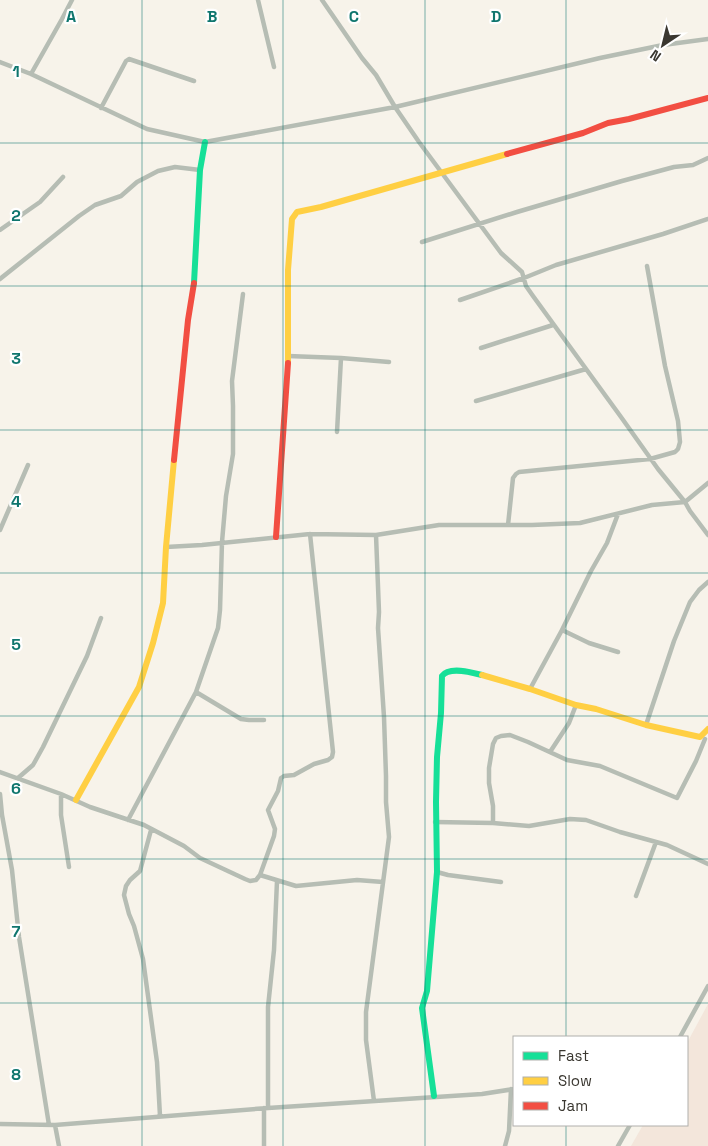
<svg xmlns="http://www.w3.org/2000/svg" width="708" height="1146" font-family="'Space Grotesk',sans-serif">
<rect width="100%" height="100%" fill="#f7f3ea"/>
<path fill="#f3e6db" d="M708,1004V1146H631L643,1125H687V1043Z"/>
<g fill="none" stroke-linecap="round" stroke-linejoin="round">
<path stroke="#b6bdb4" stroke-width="4.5" d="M258,0L274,67
M322,0L362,58L376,75L395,107L419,142L501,253L522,272L526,286L533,296L621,417L658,469L685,502L690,511L708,535
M0,62L31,74L147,129L205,142L395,107L600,58L663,45L708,39
M31,74L62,19L72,0
M101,108L126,61L129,59L194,81
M0,230L40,202L63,177
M422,242L517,212L622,181L674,167L693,165L708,158
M0,279L79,216L95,205L121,196L137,182L158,171L175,167L200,170
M460,300L524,278L556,265L663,234L708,219
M481,348L553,325
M288,356L341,358L389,362
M476,401L586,369
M337,432L341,358
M508,525L513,478L516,474L519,472L650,459L675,452L678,449L680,442L678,421L665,366L647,266
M0,530L28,465
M166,547L202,545L310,534L376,535L439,525H532L580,523L652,505L685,502L708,483
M562,630L589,643L618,652
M530,689L562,630L591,571L607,543L618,514
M196,692L241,719L249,720H264
M646,725L674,641L690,602L699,590L708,582
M550,752L569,723L576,705
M0,772L61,794L90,807L144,825L184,846L200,858L245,879L250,881L256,880L260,875L274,836L275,829L268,810L278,791L281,778L284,776L294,775L314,764L328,760L332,757L333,752L310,534
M18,778L33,765L43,747L87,656L101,618
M0,794L2,815L12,870L19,937L49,1125
M61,794V815L69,867
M128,820L196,692L218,628L220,610L222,542L226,496L233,454V406L232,381L243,294
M435,822L493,823L529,826L570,819L586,820L620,832L667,845L708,864
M493,823V806L489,783V768L493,744L496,738L501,736L510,735L528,742L567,760L600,766L677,798L696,761L705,739
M151,830L140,871L130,880L126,886L124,895L129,914L134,926L143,959L157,1062L160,1116
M437,872L448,875L501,882
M260,875L296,886L357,880L383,882
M636,896L656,842
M680,1037L708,986
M374,1101L366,1040V1012L389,837L386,802V776L384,717L378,628L379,612L376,535
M264,1108V1146
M268,1108V1007L274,950L277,881
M0,1124L55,1125L268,1108L482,1094L514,1089
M55,1125L59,1146
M505,1146L509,1131L511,1089
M618,1146L630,1125"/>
<path stroke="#16e098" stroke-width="6" d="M194,283L200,170L205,142
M434,1096L422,1008L427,991L437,872L436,802L437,757L441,713L442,676C449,666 471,672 482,675"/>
<path stroke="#ffcf43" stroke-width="6" d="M288,363V270L292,219L297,212L321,207L507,154
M482,675L530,689L576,705L596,709L646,725L700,737L708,729
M76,800L139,687L153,643L163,603L166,547L174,460"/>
<path stroke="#f24e42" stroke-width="6" d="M507,154L583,133L608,123L629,119L708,98
M174,460L188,320L194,283
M276,537L288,363"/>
</g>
<path fill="none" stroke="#0f766e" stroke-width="1" stroke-opacity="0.55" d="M142,0V1146M283,0V1146M425,0V1146M566,0V1037M0,143H708M0,286H708M0,430H708M0,573H708M0,716H708M0,859H708M0,1003H708M566,1125V1146"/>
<g font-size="16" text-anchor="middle" font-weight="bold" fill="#0f766e" stroke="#fff" stroke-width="4.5" stroke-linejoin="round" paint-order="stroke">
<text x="71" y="22">A</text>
<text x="212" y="22">B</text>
<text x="354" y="22">C</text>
<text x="496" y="22">D</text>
<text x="16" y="77">1</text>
<text x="16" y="221">2</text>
<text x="16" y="364">3</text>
<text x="16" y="507">4</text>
<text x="16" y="650">5</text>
<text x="16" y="794">6</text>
<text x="16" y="937">7</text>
<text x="16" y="1080">8</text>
</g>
<rect x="513" y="1036" width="175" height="90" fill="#ffffff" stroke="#b0afac"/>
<rect x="523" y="1052" width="25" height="8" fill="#16e098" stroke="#b0afac"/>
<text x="558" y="1061" font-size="15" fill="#3a3730">Fast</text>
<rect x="523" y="1077" width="25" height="8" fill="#ffcf43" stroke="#b0afac"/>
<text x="558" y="1086" font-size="15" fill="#3a3730">Slow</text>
<rect x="523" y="1102" width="25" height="8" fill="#f24e42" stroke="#b0afac"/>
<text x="558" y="1111" font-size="15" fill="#3a3730">Jam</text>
<g transform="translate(663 45) rotate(215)" stroke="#ffffff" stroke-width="4" paint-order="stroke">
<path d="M0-4L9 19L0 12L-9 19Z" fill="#3a3730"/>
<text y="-8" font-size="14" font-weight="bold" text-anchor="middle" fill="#3a3730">N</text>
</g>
</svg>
